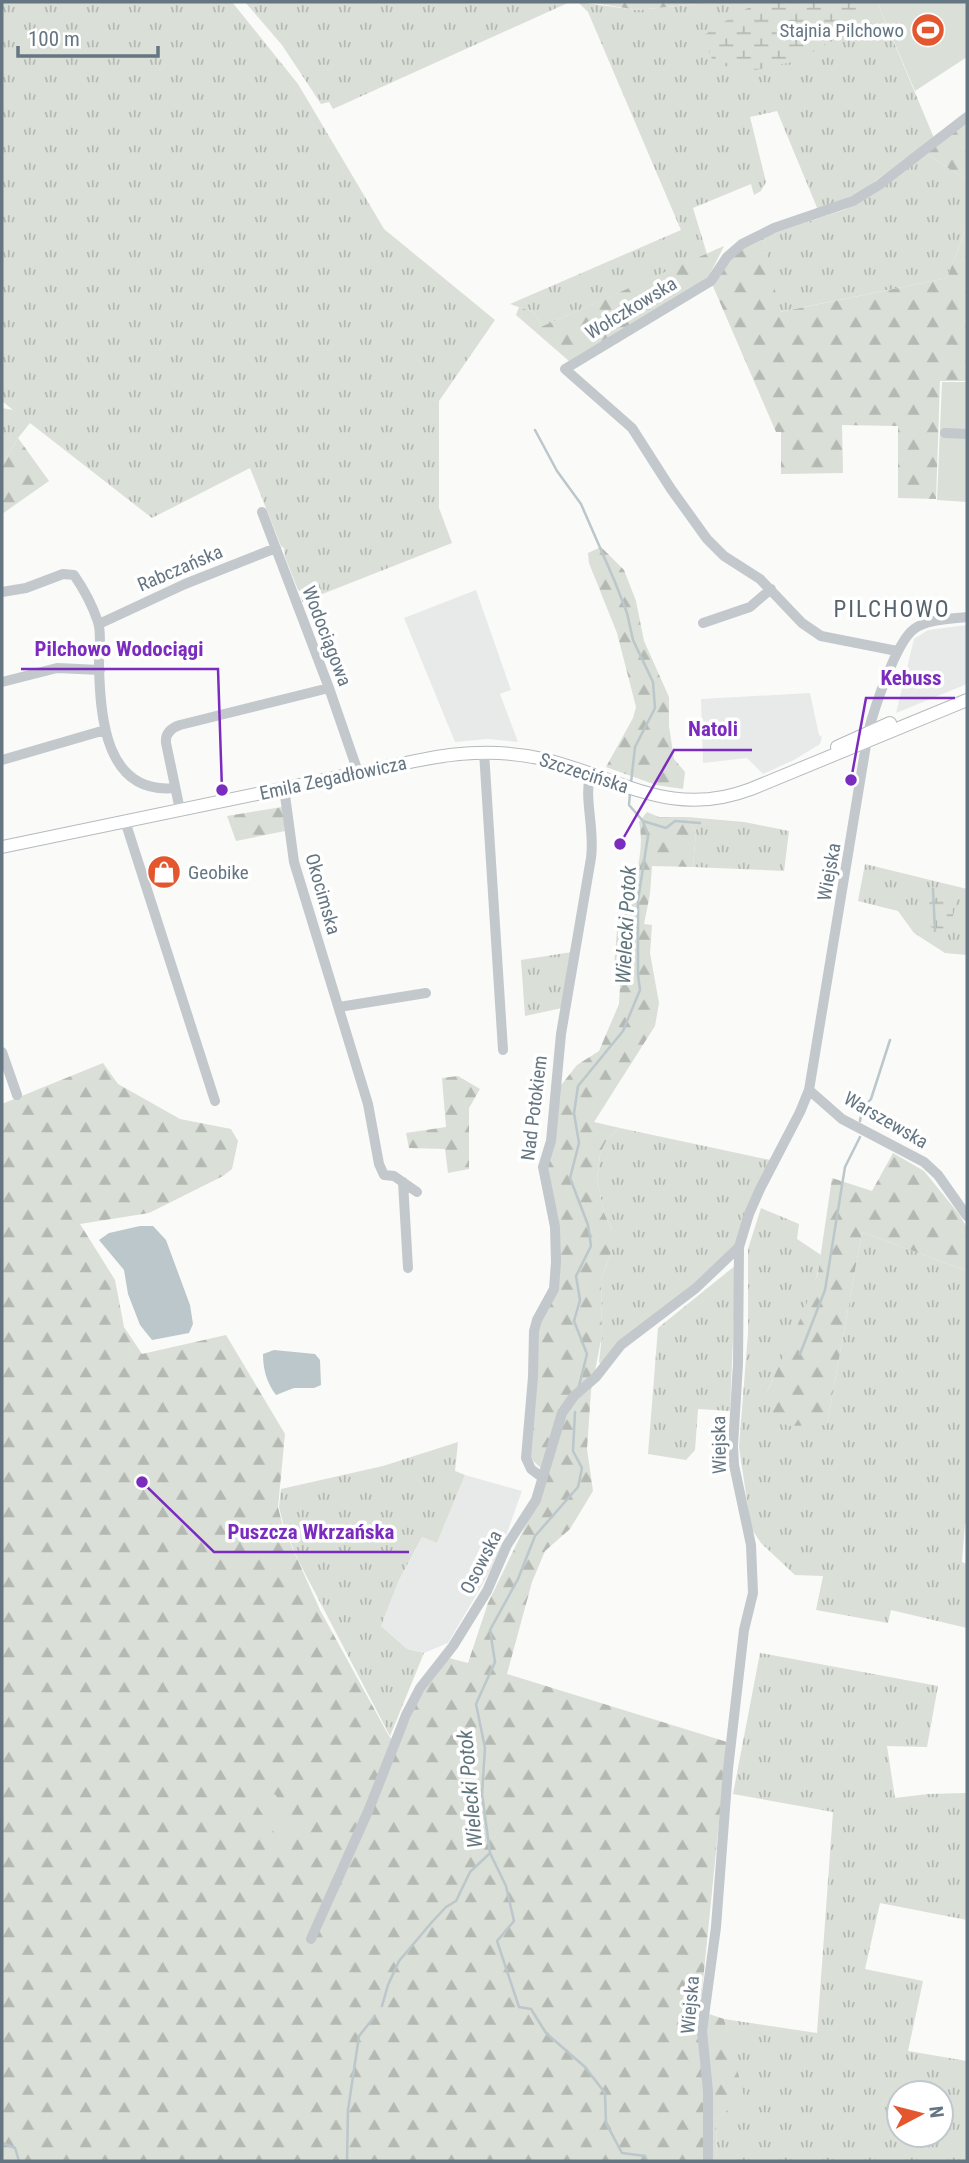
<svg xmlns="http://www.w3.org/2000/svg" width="969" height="2163" font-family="'Roboto Condensed',sans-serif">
<defs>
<pattern id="grass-tufts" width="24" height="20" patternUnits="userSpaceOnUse" patternTransform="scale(1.75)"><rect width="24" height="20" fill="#dadfd7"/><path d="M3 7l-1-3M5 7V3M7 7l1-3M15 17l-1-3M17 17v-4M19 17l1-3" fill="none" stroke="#b4b9b4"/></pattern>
<pattern id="forest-firs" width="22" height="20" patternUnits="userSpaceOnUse" patternTransform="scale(1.75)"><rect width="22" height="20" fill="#dadfd7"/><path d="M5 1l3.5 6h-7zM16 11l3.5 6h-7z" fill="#b4b9b4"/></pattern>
<pattern id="wetland-marsh" width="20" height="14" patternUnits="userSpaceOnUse" patternTransform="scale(1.75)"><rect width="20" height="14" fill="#dadfd7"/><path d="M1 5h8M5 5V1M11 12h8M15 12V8" fill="none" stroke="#b4b9b4"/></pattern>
</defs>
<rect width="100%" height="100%" fill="#fafaf8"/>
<path fill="#e8e9e9" d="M476,590L511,690L500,694L518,742L488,739L455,742L404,618Z
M967,625V684L896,713L914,639L928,630Z
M810,693L819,735L822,737L820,744L794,760L763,774L747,758L703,763L701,699Z
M465,1475L522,1491L498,1558L448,1643L424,1653L407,1649L381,1626L399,1580L422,1537L437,1543Z"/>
<path fill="url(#grass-tufts)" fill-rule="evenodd" d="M2,2H232L298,84L384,229L495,320L439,401V508L452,543L302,602L301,592L298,590L285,557L284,548L281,546L250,468L152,518L30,423L18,438L5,460L2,461V408L13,410L2,401Z
M245,2H570L333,109L329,102L321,104L282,45Z
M578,2L637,10L717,2H877L934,138L859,193L818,210L777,111L750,117L766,182L761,191L754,195L751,184L693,208L707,254L543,326L533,312L510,304L681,230L588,12Z
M925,153L967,180V226L947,278L779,312L763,237L846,209L871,195Z
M687,817L744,822L789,831L784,871L693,867L696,832Z
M865,864L967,889V955L945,953L914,933L898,911L858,901Z
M572,952L562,1008L525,1016L521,960Z
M620,1128L775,1161L739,1247L603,1367L599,1362L602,1335L601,1279L612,1250V1230L604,1213L597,1179L600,1154L607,1139Z
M761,1208L799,1224L797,1239L821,1255C814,1303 787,1348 767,1392L827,1425L862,1232L967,1271V1524H965L962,1562L967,1564V1628L891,1610L888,1623L816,1610L823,1576L795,1575L761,1543L751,1528L739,1447L748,1333V1249Z
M736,1265L730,1411L698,1409L695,1450L686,1460L648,1454L658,1328Z
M458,1442L455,1471L465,1475L437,1543L422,1537L399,1580L381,1626L407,1649L424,1653L390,1736L298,1560L284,1527L279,1507L281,1489L383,1466Z
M760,1653L938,1686L927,1747L887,1746L895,1798L928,1794L967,1793V1920L880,1903L865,1969L923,1981L908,2051L967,2061V2161H717L716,2120L743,2096L724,2019L817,2033L833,1812L733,1794ZM899,2093H941V2135H899Z"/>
<path fill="url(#forest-firs)" d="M588,2H717L637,10Z
M967,122V180L925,153Z
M967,226V381H940L936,499L898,498V426L842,425L843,473L781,474V432H776L709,277L569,361L516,315L519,307L533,312L543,326L724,246L710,274L740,250L763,237L780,312L947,278Z
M18,438L49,481L2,514V461L5,460Z
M601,547L624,570L636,601L644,641L669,697V726L674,759L685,772L683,789L656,785L606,767L633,718L636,707L617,633L589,563L588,553Z
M282,807L285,831L236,841L227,816Z
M647,812L659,817H687L696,832L693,867L652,866L650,894L644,924L652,925L650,953L659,1003L655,1026L594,1122L620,1128L607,1139L600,1154L597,1179L604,1213L612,1230V1250L601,1279L602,1335L591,1391L587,1449L593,1491L570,1529L545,1551L532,1582L507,1674L727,1742L700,2011L724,2019L744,2096L716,2120L717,2161H2V1104L103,1063L118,1084L180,1119L231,1129L238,1141L232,1169L223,1176L149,1213L80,1224L115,1280L124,1327L142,1354L226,1335L285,1434L278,1507L283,1527L320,1610L389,1736L398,1745L420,1696L449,1658L468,1663L488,1603L538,1500L547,1474L529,1457L538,1328L557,1286L546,1174L558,1084H562L577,1065L599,1051L619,1004L621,967L614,966L618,919H623C632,889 646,854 639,822Z
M458,1076L480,1089L469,1108V1169L448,1173L445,1149L409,1148L406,1133L446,1127L442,1078Z
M893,1153L924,1171L959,1214L967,1228V1271L862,1232L827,1425L788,1426L772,1416L767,1392L803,1313L818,1273L832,1178L872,1191Z"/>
<path fill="url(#wetland-marsh)" d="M760,2H865L866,3L832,41L797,61L751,71L714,64L703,36L738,13Z
M943,894L956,898C955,911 953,925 940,931L929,926L926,919L928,903Z"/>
<path fill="#dadfd7" d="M877,2H967V57L915,91Z
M942,382H967V502L937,500Z
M275,1794L299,1831L281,1843L254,1801Z"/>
<path fill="#bbc7cb" d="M140,1226H153L166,1240L190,1305L193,1324L189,1333L152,1340L140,1325L128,1294L124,1270L99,1240L109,1233Z
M274,1350L315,1354L320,1360L321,1385L314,1388H294L276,1395C267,1383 263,1370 263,1354Z"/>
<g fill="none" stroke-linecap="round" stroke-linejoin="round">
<path stroke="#bbc7cb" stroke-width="2.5" d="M535,430L557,471L581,504L615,582L627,613L633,640L653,682L655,708L635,747L631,783
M643,821L666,828L675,821L700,823
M933,889L935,931
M860,1121L862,1109L871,1099L890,1040
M800,1354L825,1290L845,1167L860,1137
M579,1386L587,1354L574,1321L580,1300L576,1276L591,1246L588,1225L570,1178L579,1143L574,1113L578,1086L623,1031L640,990L638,975V900L648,836L643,821L629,805L630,793
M575,1412L573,1451L582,1468L578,1487L535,1536L518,1579L490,1630L495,1662L476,1704L485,1748L482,1794L490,1853L506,1886L514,1921L497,1941L519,2007L531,2009L546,2033L585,2067L605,2093L606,2123L622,2153L645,2156L647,2161
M382,2006L388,1985L399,1961L432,1922L446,1907L456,1901L470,1872L489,1854
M2,2143L15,2148L19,2161
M347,2161L348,2110L359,2036L375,2016"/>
<g stroke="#b5babe" stroke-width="14">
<path id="major" d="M837,747L890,723
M2,847L415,761C457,752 500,749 543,759C619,777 670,820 751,789L967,700"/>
</g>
<path stroke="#c3c8cc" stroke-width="10" d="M945,433L967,434
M262,512L329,688L358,772
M2,592L26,588L63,574L74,575C83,588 93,607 98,622C102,635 99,652 99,665C100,716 105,795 175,788
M703,623L750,607L771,589
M99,624L185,584L276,548
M897,651L821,636L802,623L760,579L724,556L707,539L671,489L632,428L565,369L711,281L727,257L742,244L774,228L853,201L879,185L967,117
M2,682L57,668L100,670
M484,752L503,1050
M2,760L105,730
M284,788L294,862L368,1104L379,1164L384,1175L394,1176L417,1192
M180,810L166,743C165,733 171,728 180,725L329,688
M125,821L215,1101
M339,1007L426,993
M2,1052L17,1095
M809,1090L842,1119L924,1162L938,1175L967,1216
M403,1182L408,1268
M543,1478L531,1469L526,1458L533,1377L534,1331L537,1320L554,1289L556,1262L555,1227L543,1167L551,1141L561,1034L591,858C595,829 584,801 590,774
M311,1939L369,1809L406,1715L420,1688L453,1646L487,1591L507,1545L536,1500L562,1413L574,1396L596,1377L621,1345L696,1288L739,1247
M708,2161V2091L702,2031L716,1927L728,1769L744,1630L753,1593L751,1545L734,1465L733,1446L738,1364L739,1247L749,1214L760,1189L800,1112L809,1090L868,733C874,709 896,642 914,629C927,619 952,619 967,617"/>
<use href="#major" stroke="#fff" stroke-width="12"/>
</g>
<defs>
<g id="stadium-disc" transform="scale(1.75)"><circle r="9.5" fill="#e4572e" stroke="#fff"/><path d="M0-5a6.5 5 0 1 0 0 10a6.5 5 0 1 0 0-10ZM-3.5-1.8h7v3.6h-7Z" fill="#fff"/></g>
<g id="shop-disc" transform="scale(1.75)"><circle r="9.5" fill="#e4572e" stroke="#fff"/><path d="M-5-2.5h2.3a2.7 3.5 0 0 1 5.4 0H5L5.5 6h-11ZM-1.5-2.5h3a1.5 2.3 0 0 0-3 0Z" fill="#fff"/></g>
</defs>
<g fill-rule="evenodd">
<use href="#stadium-disc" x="928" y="30"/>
<use href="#shop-disc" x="164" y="872"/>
</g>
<g text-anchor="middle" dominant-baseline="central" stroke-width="7" stroke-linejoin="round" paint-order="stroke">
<g font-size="19" fill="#657683" stroke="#fff" text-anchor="end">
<text x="904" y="30">Stajnia Pilchowo</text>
<text x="188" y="872" text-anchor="start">Geobike</text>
</g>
<g font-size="19" fill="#657683" stroke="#fff">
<text transform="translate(631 308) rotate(-31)">Wołczkowska</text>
<text transform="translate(180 568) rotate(-23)">Rabczańska</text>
<text transform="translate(327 636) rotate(69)">Wodociągowa</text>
<text transform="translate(584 773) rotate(18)">Szczecińska</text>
<text transform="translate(333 778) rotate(-12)">Emila Zegadłowicza</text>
<text transform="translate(829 872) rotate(-80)">Wiejska</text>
<text transform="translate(323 894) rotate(74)">Okocimska</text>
<text transform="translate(534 1108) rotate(-83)">Nad Potokiem</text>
<text transform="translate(886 1120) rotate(30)">Warszewska</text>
<text transform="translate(719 1445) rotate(-91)">Wiejska</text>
<text transform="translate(481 1562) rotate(-63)">Osowska</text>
<text transform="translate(690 2005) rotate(-85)">Wiejska</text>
</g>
<g font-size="21" font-style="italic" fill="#60757c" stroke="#fff">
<text transform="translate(626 925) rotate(-87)">Wielecki Potok</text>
<text transform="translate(470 1789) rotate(-95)">Wielecki Potok</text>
</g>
<g font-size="23" letter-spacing="2" fill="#57646e" stroke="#fff">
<text x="892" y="609">PILCHOWO</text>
</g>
</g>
<path fill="none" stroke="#7b2cbf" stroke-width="2.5" d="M222 790L218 669H21M851 780L866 698H955M620 844L674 750H752M142 1482L214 1552H409"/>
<g fill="#7b2cbf" stroke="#fff" stroke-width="2.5">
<circle cx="222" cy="790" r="7"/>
<circle cx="851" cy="780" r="7"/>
<circle cx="620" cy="844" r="7"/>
<circle cx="142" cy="1482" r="7"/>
</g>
<g font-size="21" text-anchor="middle" font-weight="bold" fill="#7b2cbf" stroke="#fff" stroke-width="7" stroke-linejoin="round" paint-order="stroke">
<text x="119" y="656">Pilchowo Wodociągi</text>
<text x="911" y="685">Kebuss</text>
<text x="713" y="736">Natoli</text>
<text x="311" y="1539">Puszcza Wkrzańska</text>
</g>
<rect width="969" height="2163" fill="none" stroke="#657683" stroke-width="7"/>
<g transform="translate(920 2114) rotate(83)"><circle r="33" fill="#ffffff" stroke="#c1c8cd" stroke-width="2"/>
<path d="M0-5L12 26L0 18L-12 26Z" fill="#e4572e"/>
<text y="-10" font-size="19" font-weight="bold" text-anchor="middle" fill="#657683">N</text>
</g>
<path d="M18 46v10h140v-10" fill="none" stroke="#657683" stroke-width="3.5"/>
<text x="28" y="46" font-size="21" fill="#657683" stroke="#ffffff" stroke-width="5" paint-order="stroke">100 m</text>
</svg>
